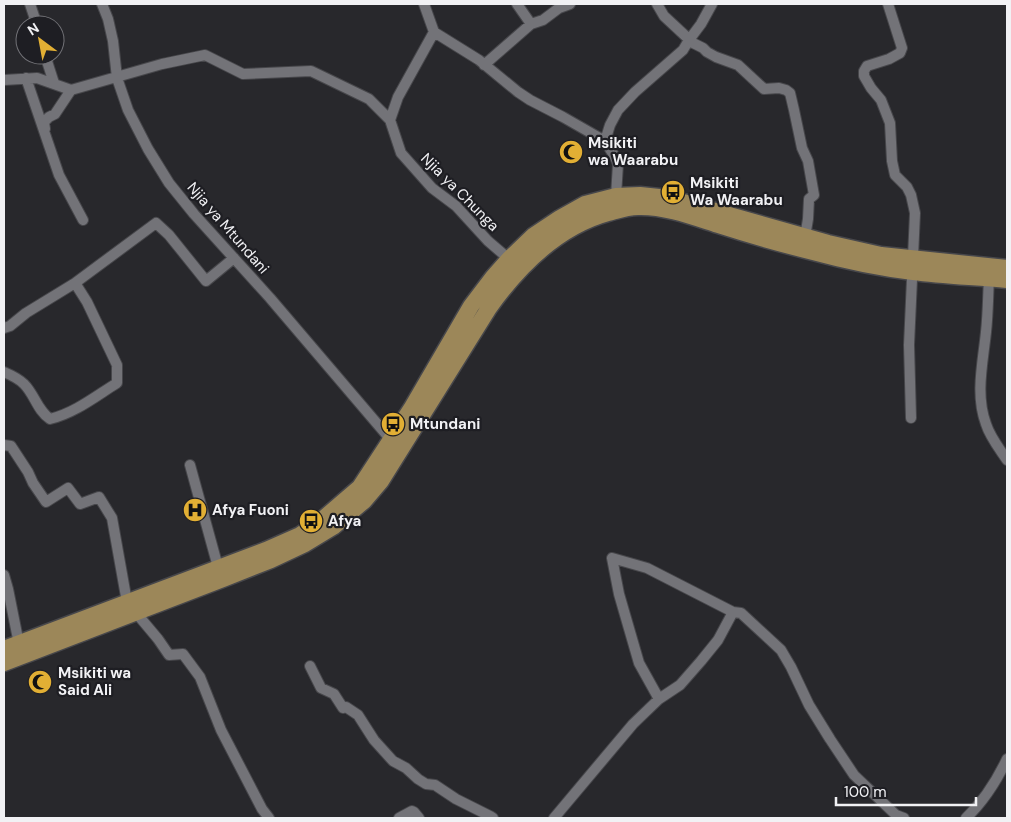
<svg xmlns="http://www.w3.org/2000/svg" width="1011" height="822" font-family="'DM Sans',sans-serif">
<rect width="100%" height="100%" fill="#28282c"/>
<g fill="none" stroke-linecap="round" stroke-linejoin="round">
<g stroke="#47474b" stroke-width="12">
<path id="minor" d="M30,4L37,25
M102,4L108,19L113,41L117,78L128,110L148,149L169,183L194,214L270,298L391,440
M424,4L434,32L398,97L390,120L401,153L432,188L456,206L488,241L509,259
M657,4L664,16L693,43L703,48L707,52L716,57L738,65L764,89L779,88L786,90L790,93L794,110L802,148L808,161L814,195L809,199L808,219L805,237
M888,4L902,48L900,53L889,59L867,66L864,71V76L871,88L881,100L890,123L892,161L895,175L907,187L911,195L915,213L909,345L911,418
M531,24L543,20L559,8L570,4
M434,32L479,60L518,92L530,100L563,117L605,141
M45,55L54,83
M484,65L531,24L517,4
M26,78L59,175L83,220
M4,80L37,78L71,90L162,64L205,55L243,74L311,71L369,99L390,120
M45,129L44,122L49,117L55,114L71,90
M616,196L618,164L615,157L605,141L610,125L618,110L635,92L683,50L689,40L701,24L712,4
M989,278C988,296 988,314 986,332C983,362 975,395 986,424C990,437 999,448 1007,460
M4,328L10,326L26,313L75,283L156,223L169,235L206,281L234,258
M4,372C11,375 18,378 24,384C35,395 37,410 50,419C75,413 96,396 117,383V365L87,302L75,283
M4,445L11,446L28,472L33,483L46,502L68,488L80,504L99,497L112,518L127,602L158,639L169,655L183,654L200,677L221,730L262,809L269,818
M190,465L218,567
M4,575L8,589L19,644
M310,666L321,688L334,694L343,708L346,707L358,715L374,740L393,761L406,768L418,779L426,784L435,785L456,799L490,816L493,818
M659,699L639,663L619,594L612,558L647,568L733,612L741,613L781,650L791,667L809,705L830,739L854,775L896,815L904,818
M399,818L412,811L414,812L419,818
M554,818L633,724L659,699L680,685L701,661L718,640L733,612
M966,818C983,802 997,780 1007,759"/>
</g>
<g stroke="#47474b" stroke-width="19">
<path id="primary" d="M4,649L266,550L300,535L324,518L360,487L411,409L471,306L493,277L509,259L533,236L560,218L585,204L616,196L640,195L669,198L828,243L881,255L1007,268
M4,663L223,579L271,560L305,544L333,527L364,501L381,481L489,308C519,266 557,227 608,213C619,210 630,206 641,207C667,207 693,217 718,225C749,235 781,244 813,252C846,261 879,268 913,272C944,276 976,277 1007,280"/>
</g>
<use href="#minor" stroke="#737378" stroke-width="10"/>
<use href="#primary" stroke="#9c8759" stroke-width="16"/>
</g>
<defs>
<g id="mosque-disc" transform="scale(1.25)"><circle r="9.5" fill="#e2af34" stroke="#1e1e23"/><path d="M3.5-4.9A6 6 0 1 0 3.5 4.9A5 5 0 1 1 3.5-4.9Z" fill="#111"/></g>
<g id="bus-disc" transform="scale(1.25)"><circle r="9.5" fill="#e2af34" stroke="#1e1e23"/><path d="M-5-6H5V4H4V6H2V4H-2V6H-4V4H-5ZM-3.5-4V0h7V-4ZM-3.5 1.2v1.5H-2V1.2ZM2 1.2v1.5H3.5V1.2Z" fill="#111"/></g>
<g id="hospital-disc" transform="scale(1.25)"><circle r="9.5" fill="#e2af34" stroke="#1e1e23"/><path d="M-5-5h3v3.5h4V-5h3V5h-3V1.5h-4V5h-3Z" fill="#111"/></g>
</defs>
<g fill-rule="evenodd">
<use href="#mosque-disc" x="571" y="152"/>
<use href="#bus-disc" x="673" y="192"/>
<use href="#bus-disc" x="393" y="424"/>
<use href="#hospital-disc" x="195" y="510"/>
<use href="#bus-disc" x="311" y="521"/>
<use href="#mosque-disc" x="40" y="682"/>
</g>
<g text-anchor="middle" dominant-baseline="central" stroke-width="4.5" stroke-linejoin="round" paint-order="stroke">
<g font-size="15" font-weight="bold" fill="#f1f1f4" stroke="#1e1e23" text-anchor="start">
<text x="588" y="143">Msikiti<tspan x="588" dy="17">wa Waarabu</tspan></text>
<text x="690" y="183">Msikiti<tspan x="690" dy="17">Wa Waarabu</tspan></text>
<text x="410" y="424">Mtundani</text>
<text x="212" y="510">Afya Fuoni</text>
<text x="328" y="521">Afya</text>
<text x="58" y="673">Msikiti wa<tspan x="58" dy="17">Said Ali</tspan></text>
</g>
<g font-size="15" fill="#f1f1f4" stroke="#1e1e23">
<text transform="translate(460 192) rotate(45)">Njia ya Chunga</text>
<text transform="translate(228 228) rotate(49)">Njia ya Mtundani</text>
</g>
</g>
<rect width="1011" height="822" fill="none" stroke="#f1f1f4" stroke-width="10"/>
<g transform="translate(40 40) rotate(328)"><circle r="24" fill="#1e1e23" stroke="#727277"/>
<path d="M0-4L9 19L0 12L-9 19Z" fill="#e2af34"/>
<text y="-8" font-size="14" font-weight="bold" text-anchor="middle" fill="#f1f1f4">N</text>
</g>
<path d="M836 797v8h140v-8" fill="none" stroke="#f1f1f4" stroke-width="2.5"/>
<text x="844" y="797" font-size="15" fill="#f1f1f4" stroke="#1e1e23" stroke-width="4" paint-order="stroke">100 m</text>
</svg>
